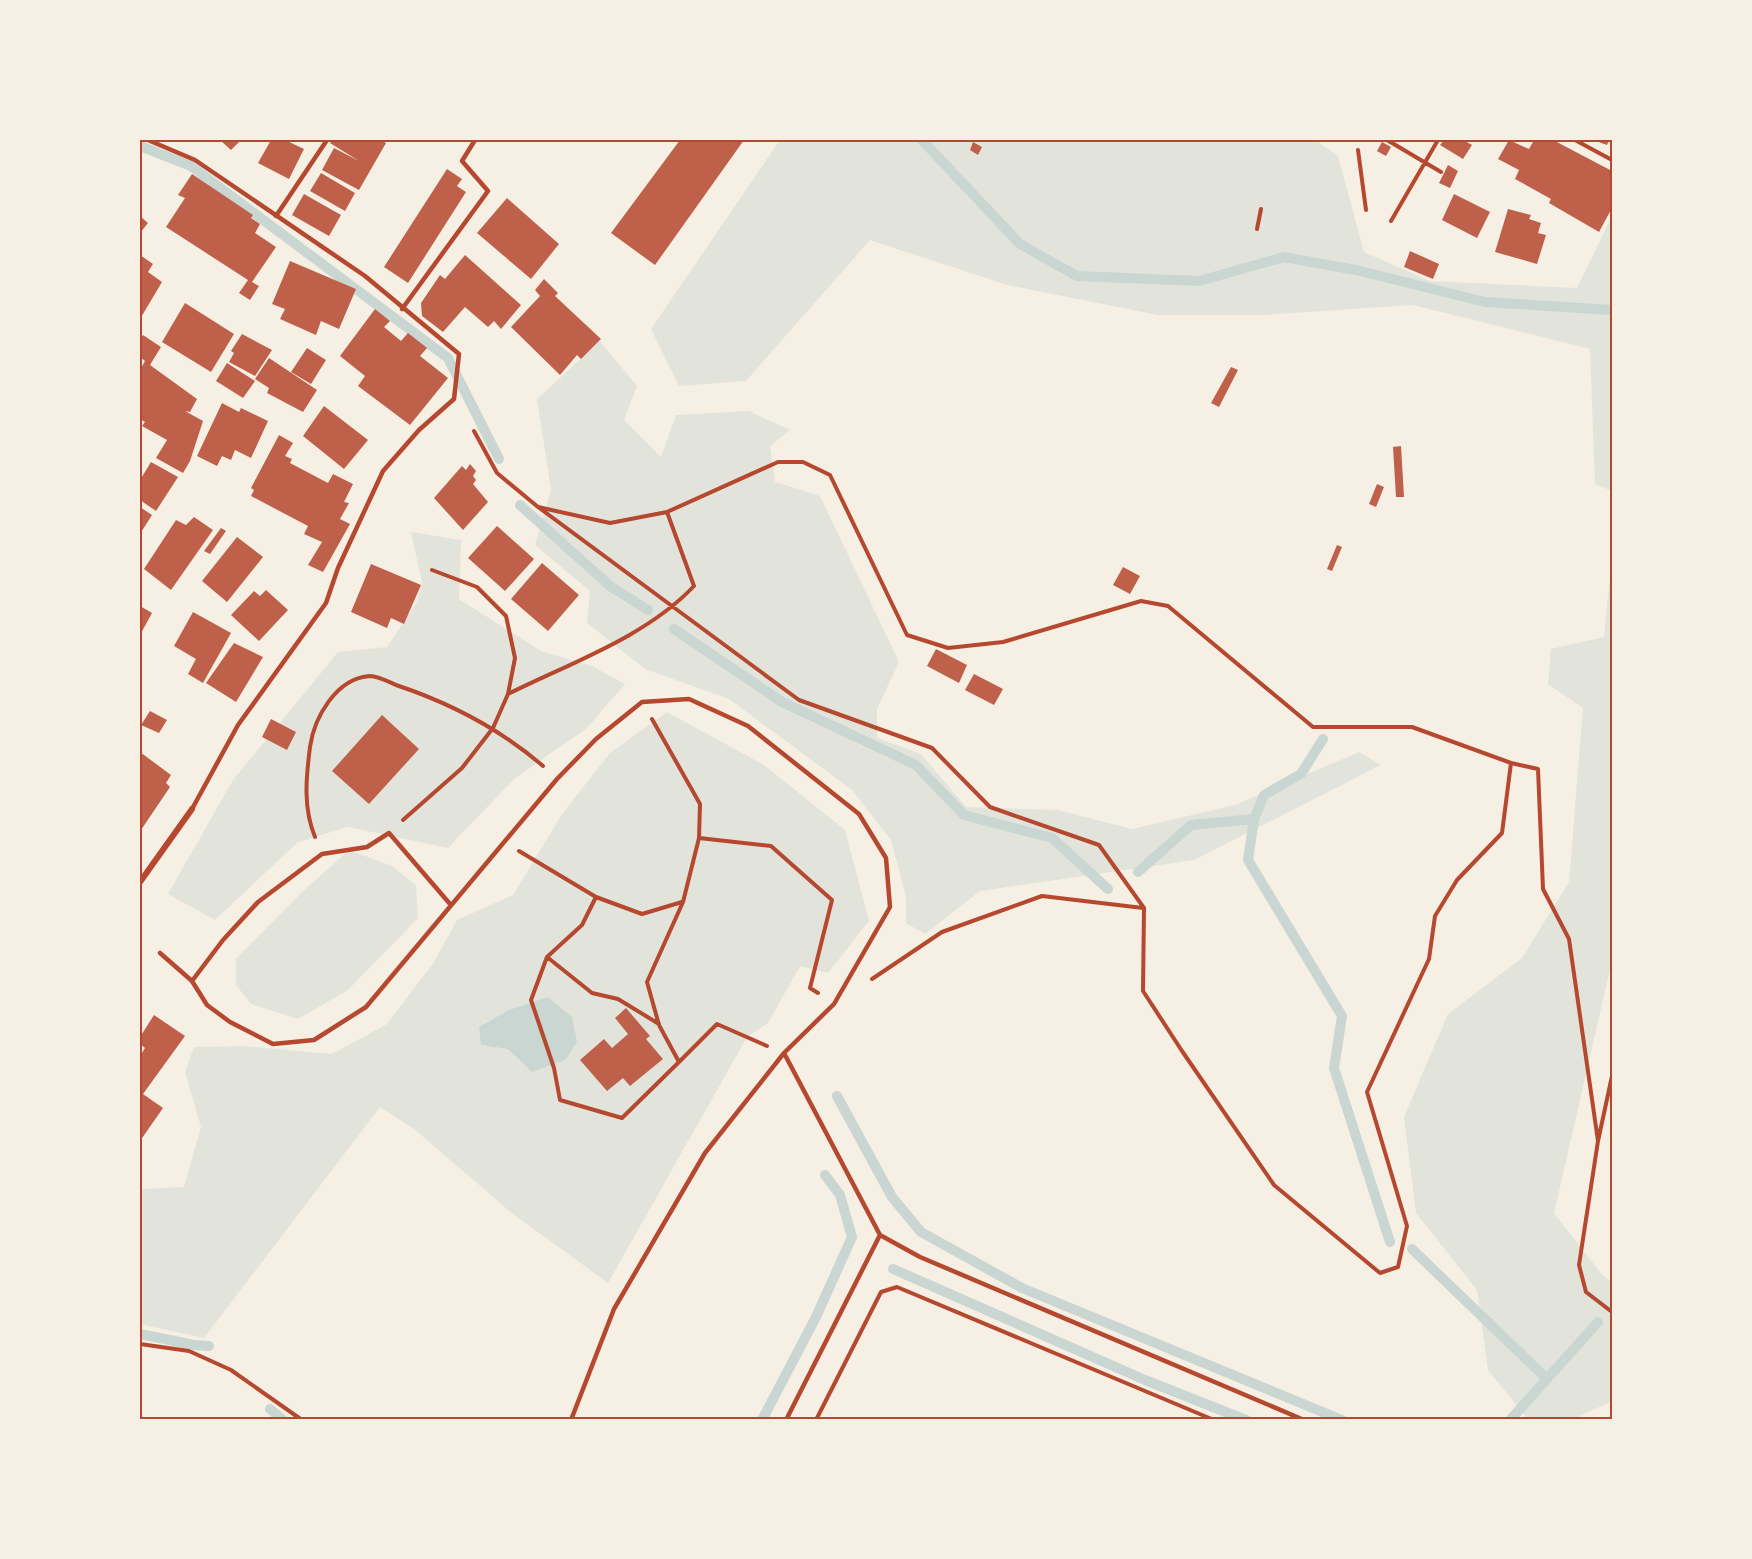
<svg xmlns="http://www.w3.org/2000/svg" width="1752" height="1559" font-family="'Golos Text',sans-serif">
<rect width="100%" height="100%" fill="#f6efe4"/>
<path fill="#e2e4dc" d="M780,140H1315L1338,156L1364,252L1430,281L1577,288L1612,216V491L1595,484L1590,349L1413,305L1264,315H1158L1007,285L870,240L746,381L679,386L651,329Z
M600,341L637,386L624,420L661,457L676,415L749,411L790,430L770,446L775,482L820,496L899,662L877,709V738L921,754L966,807L1058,810L1132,829L1235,805L1359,752L1381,765L1194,860L980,891L925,934L906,923V897L891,840L852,790L729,699L645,669L587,623L590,591L535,545L551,490L537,399Z
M411,532L461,540L459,599L541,651L592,666L625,684L587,728L514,779L448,848L348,827L298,842L215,920L168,894L233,780L338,652L387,647L417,602L422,583Z
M1612,553V961L1554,1213L1600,1272L1612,1283V1401L1573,1419H1528L1488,1370L1477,1290L1416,1213L1404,1117L1448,1014L1522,958L1569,882L1583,708L1548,684L1551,649L1604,637Z
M667,712L764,765L845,830L869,921L828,973L800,966L768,1023L747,1037L608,1283L513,1214L414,1129L380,1107L204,1338L140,1324V1189L184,1187L201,1127L185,1072L194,1047L242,1046L332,1054L387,1024L434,962L457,920L513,895L562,814L610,753Z
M349,850L392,866L416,885L418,918L348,990L298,1019L251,1004L236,985V959L301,893Z"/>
<path fill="#c9d6d2" d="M548,997L572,1017L577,1042L565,1060L532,1072L508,1049L481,1045L479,1027L509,1010Z"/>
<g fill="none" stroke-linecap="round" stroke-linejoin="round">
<path stroke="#c9d6d2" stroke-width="10" d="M922,140L1020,244L1077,276L1199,281L1284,257L1356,270L1485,302L1612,310
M140,146L191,166L448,358L499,459
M520,505L610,586L648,610
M674,629L782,702L916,765L964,815L1052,838L1108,889
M1254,819L1264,795L1301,774L1323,739
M1138,872L1191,825L1254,819L1248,860L1342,1016L1334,1068L1390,1242
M837,1096L892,1197L921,1232L1022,1288L1342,1420
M1412,1249L1547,1379
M893,1269L1145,1380L1246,1420
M140,1334L194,1345L209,1346
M270,1409L283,1420
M762,1420L816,1317L852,1237L840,1195L825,1175
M1510,1420L1598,1322"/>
</g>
<path fill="#bf614a" d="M220,140H241L231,150Z
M271,140H285L304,149L289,179L258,163Z
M333,140H381L386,143L359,190L322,170L334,148L359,161L330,143Z
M680,140H744L655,265L611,233Z
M1444,140H1463L1472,145L1463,159L1440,145Z
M1509,140L1529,149L1534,140H1553L1612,171V208L1599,232L1549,203L1551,199L1515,179L1519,170L1498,159Z
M1593,140H1609L1607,145Z
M973,142L982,147L978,155L970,150Z
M1382,142L1391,147L1386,156L1377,151Z
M1448,165L1458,171L1450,188L1439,183Z
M447,169L462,179L457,186L466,192L408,283L384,267Z
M321,173L355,193L345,211L310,191Z
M192,174L253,215L251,218L260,224L255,233L276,247L252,282L259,286L250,300L239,293L248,280L166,227L185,198L178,195Z
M304,194L341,215L329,236L292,215Z
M1454,194L1490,212L1477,238L1442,220Z
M507,198L559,244L531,279L477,233Z
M1508,209L1531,215L1529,219L1541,223L1538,233L1546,235L1537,264L1495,252Z
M140,216L148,223L140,233Z
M1410,251L1439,264L1433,279L1404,267Z
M140,255L153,264L148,272L162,282L140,319Z
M465,255L521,305L501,329L494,321L488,327L465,307L443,332L422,316L421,303L440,275L445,279Z
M290,261L356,289L339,329L321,321L316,335L280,319L285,309L272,304Z
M544,279L558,293L555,296L601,339L581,359L577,355L560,375L511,327L540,296L535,290Z
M185,303L234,334L211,372L162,342Z
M375,309L390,321L384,327L401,341L408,333L427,348L420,356L448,378L410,425L358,386L365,376L340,356Z
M242,334L272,350L255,376L229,362L234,353L231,351Z
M143,335L161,347L150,365L197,399L190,412L185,411L203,421L190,461L183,473L156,458L167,440L142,426L145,422L140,419V370L145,361L140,357V340Z
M307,348L326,360L311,384L291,372Z
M269,358L317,390L303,412L267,393L269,388L255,379Z
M227,363L255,381L243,398L216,381Z
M1231,367L1238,370L1219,407L1211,403Z
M222,403L239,412L241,408L268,421L251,458L235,450L231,460L222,456L217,466L197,456Z
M324,406L368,440L344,469L303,436Z
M279,435L293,443L285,456L292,459L290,463L328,483L333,474L353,484L344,502L349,503L340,519L350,524L323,572L308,565L322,542L304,534L308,526L251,496L254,490L251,488Z
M1401,446L1404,497H1396L1393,447Z
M151,462L178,477L156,511L140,500V480Z
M470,464L476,471L473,476L476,480L473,484L488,502L463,530L434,498L462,466L466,470Z
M1377,484L1384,487L1376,507L1369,504Z
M140,507L152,515L140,534Z
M194,517L213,530L171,590L144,569L176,520L186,525Z
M497,526L534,559L505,591L468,558Z
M221,528L226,531L210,554L204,551Z
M237,537L263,557L227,602L202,581Z
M1337,545L1342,547L1332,571L1327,569Z
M542,563L579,595L548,631L511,599Z
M371,564L421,585L404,624L391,618L387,628L351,612Z
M1123,567L1140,576L1130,594L1113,585Z
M266,590L288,610L259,641L231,615L254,591L260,596Z
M140,606L152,613L140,635Z
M193,612L231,633L203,683L188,674L196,659L174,646Z
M234,643L263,657L236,702L206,683Z
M936,649L967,665L959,683L927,666Z
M974,674L1003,689L994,705L965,690Z
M150,711L167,720L159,733L141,725Z
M382,715L419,749L369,804L332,771Z
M271,719L296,732L287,750L262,737Z
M140,752L171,775L166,783L170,787L141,830Z
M626,1008L650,1036L646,1039L663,1059L630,1086L623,1078L607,1091L580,1060L604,1039L612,1048L628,1034L615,1018Z
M154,1015L185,1036L143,1094L163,1108L140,1141V1056L145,1048L140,1044V1037Z"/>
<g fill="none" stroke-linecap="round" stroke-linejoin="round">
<path stroke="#b5482f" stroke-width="4" d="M1387,140L1441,172
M1575,140L1612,160
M1358,150L1366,210
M1391,221L1438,140
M1257,229L1261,209
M474,431L497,473L538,507L610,523L667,512L778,462H803L830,475L907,635L948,648L1003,642L1141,601L1168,606L1313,727H1412L1511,763L1538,769L1543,889L1569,939L1598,1141L1612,1076
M538,507L799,700L932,748L990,807L1099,845L1144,908L1143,991L1182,1051L1274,1185L1380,1273L1398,1267L1407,1226L1367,1092L1429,959L1435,916L1457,880L1502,833L1511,763
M508,694C570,663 646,637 694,586L667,512
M403,820L462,768L493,728L508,694L515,658L506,616L477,587L432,570
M315,837C303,808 306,778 310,747C314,718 336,678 370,676C378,676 389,682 396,685C450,703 499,728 543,766
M699,838L771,846L832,900L810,988L818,993
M519,851L596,897L582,925L547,957L531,1000L554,1068L560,1100L622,1118L679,1062L659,1025L647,982L683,902L699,838L700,804L652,719
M596,897L642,914L682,902
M547,957L592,993L618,999L659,1024
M872,979L942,932L1042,896L1143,908
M679,1062L717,1024L767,1046
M1598,1141L1579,1265L1586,1292L1612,1312
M140,1344L189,1351L231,1370L302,1420
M816,1420L881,1292L897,1287L1214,1420"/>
<path stroke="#b5482f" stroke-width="4.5" d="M148,140L195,160L365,276L459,354L454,399L419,430L383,471L338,568L326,603L238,725L192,809
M276,216L327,140
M402,309L488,191L462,161L475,140
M160,953L192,981L223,940L258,902L322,854L367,847L389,833L450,904
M192,981L207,1005L230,1022L273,1044L314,1040L366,1007L557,779L596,739L642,702L689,699L748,726L859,814L886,858L890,907L834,1004L784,1053L705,1153L614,1309L571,1420
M784,1053L880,1235L920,1257L1304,1420
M786,1420L880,1235"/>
<path stroke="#b5482f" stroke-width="6" d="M140,882L192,809"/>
</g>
<rect width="1752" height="1559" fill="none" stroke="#f6efe4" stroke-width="282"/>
<rect x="141" y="141" width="1470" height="1277" fill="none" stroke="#b5482f" stroke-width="2"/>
</svg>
